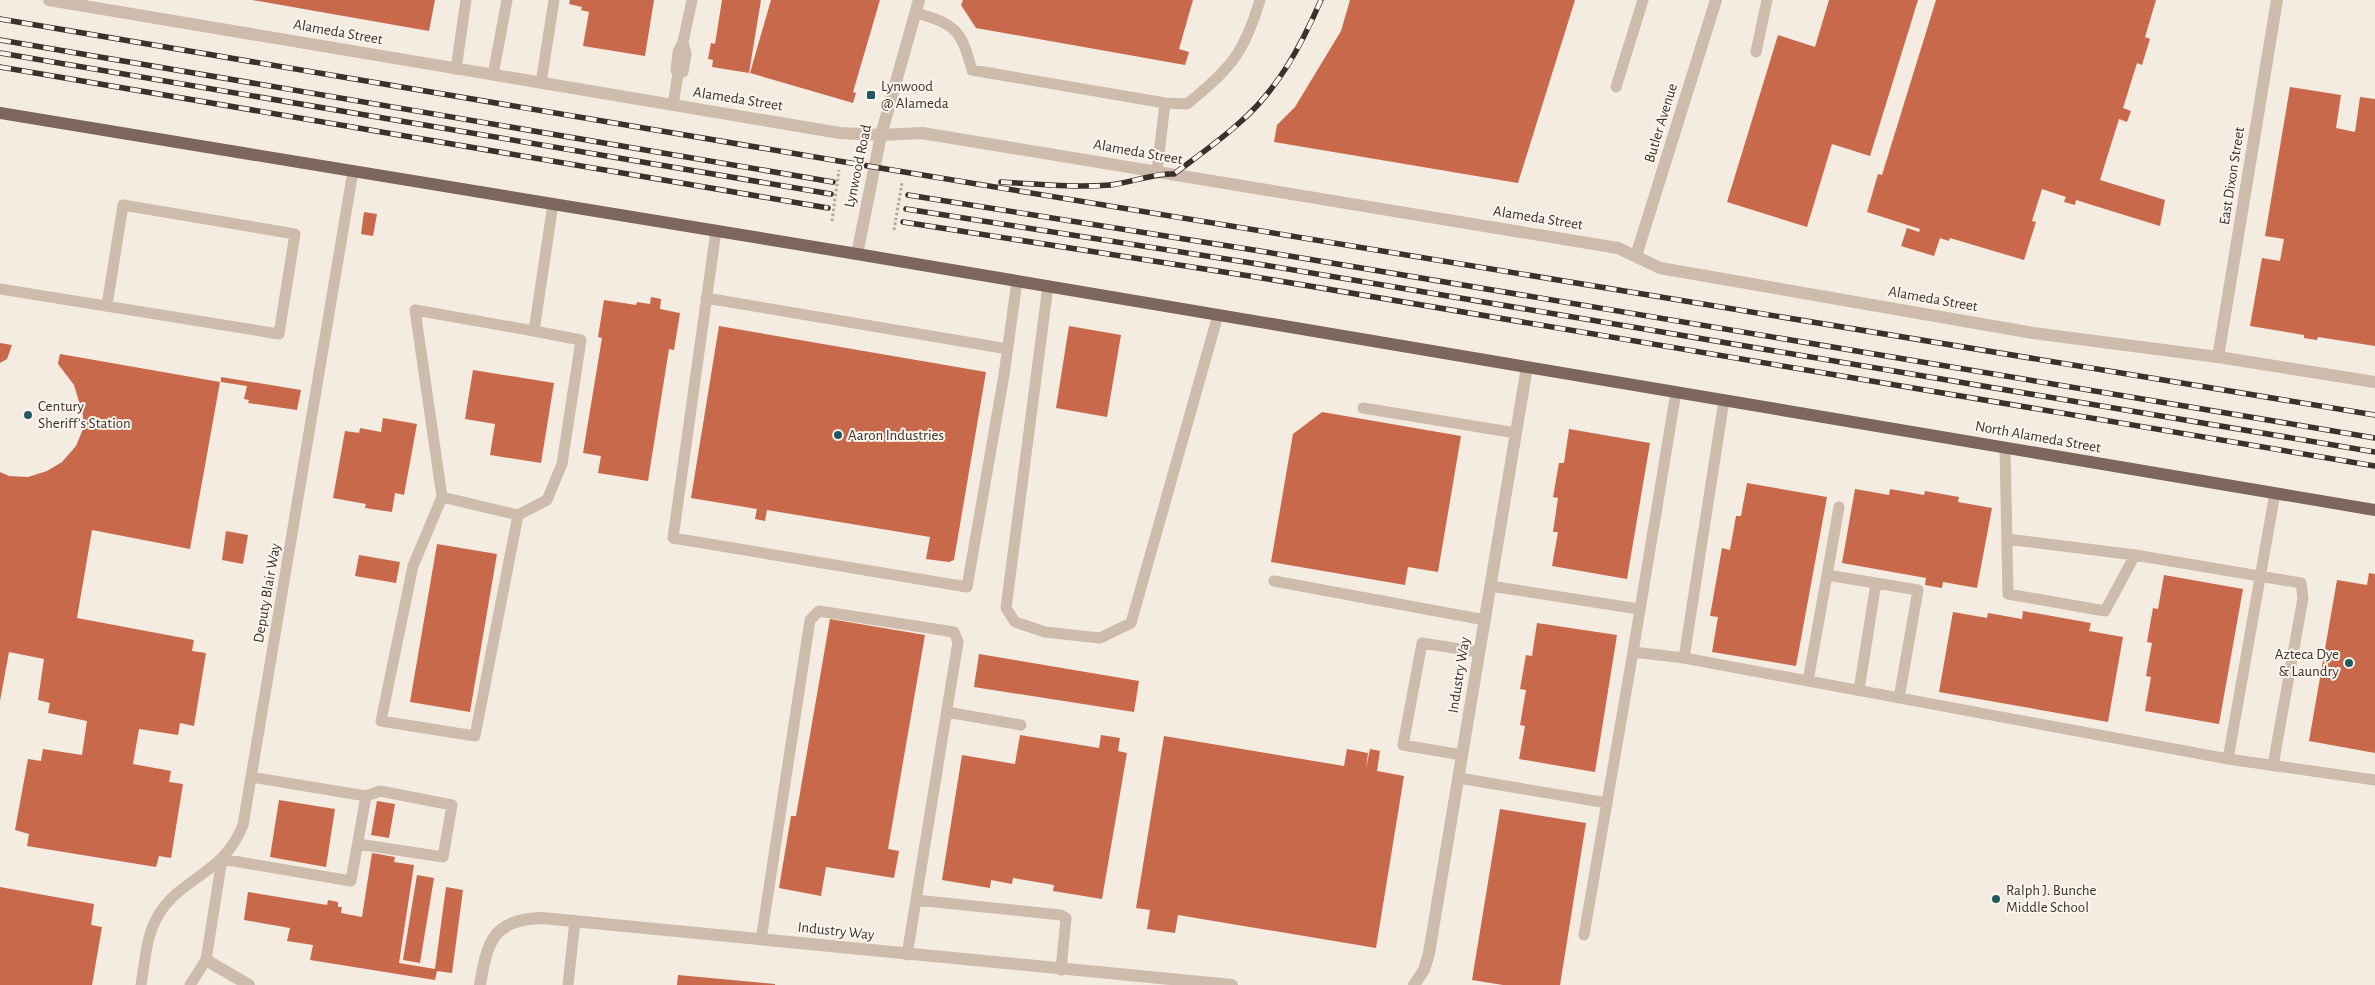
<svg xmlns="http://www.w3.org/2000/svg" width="2375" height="985" font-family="'Alegreya Sans',sans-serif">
<rect width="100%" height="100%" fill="#f4ebe1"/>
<path fill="#c8694b" d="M252,0H435L429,31Z
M570,0H654L645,56L583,46L589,12L581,10L582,7L569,4Z
M722,0H761L749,73L712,67L713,60L708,59L711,43L715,44Z
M771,0H880L853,92L856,93L853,103L750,73Z
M963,0H1193L1179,49L1189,52L1185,65L976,28L961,5Z
M1350,0H1575L1518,183L1274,142L1277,125L1295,107L1341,31Z
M1829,0H1918L1870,156L1832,144L1807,227L1727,202L1778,35L1815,47Z
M1936,0H2156L2145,37L2150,39L2142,65L2137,63L2123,108L2131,111L2127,122L2119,119L2100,180L2165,200L2160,226L2076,200L2075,205L2064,202L2066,197L2042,189L2032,221L2036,222L2024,260L1950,238L1949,241L1940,238L1934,256L1901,246L1907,228L1919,232L1920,229L1867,212L1878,174L1882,175Z
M2290,87L2341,95L2336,128L2355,132L2360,97L2375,99V346L2318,337L2317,340L2304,338V335L2250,326L2262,258L2280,261L2284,239L2265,236Z
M364,212L377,214L373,236L361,234Z
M651,297L661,299L660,309L680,313L674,350L669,349L648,481L598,473L601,456L583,453L602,338L598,337L604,300L636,305L637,302L650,304Z
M719,326L986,372L954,560L949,562L926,559L930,537L767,510L765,521L755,519L757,509L691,498Z
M1069,326L1121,335L1107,417L1056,408Z
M0,343L12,345L7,359L0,363Z
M60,354L220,382L190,549L92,530L77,618L194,640L192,651L206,653L194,726L180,723L178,735L139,729L133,764L171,771L169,782L183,784L171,858L159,856L156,867L27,846L29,834L15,830L28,759L41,761L43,749L82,755L87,721L48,713L50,703L38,700L44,659L9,652L0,701V472L9,476L28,477L47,471L62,462L76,446L83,429V415L74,385L58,364Z
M473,370L554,383L541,463L490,455L495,424L465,419Z
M221,377L301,390L297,410L248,403L249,400L244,399L247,386L221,382Z
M1322,412L1461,436L1438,572L1408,567L1405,585L1271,562L1293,434Z
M383,418L417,424L404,495L395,493L392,512L365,508L366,504L333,498L345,431L359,433L360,428L381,432Z
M1569,429L1650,443L1627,579L1552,566L1558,532H1553L1558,498L1553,497L1559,463H1564Z
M1747,483L1827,497L1796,666L1712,652L1718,617L1710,616L1722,548L1730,550L1736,516H1741Z
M1855,489L1889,495L1890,489L1924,495L1925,491L1959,497L1958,502L1992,508L1977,588L1943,582L1942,588L1925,585L1926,578L1842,563Z
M226,531L248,535L243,564L222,560Z
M437,544L497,554L470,712L410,702Z
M359,555L400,562L396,583L355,576Z
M2369,573L2375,574V753L2309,741L2337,580L2367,585Z
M2164,575L2243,589L2219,724L2145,711L2151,677L2146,676L2152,643L2147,642L2153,608L2158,609Z
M2023,611L2091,623L2089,631L2123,637L2108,722L1939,692L1953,612L1987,618L1988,613L2022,619Z
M830,619L925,635L888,849L899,851L894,878L826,867L821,896L779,888L791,816H796Z
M1537,623L1617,635L1595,772L1519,759L1525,726L1520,725L1526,690L1520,689L1526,655L1532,656Z
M979,654L1139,681L1134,712L974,687Z
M1020,735L1099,748L1101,735L1120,738L1118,751L1127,753L1102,899L1053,891L1054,885L1013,878L1012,884L991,880L990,888L942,880L962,755L1015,764Z
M1164,736L1344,766L1347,749L1368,753L1366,769L1370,749L1380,751L1377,771L1404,776L1376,948L1178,915L1175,933L1147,929L1150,910L1136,908Z
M279,800L335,809L326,867L270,857Z
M377,801L395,804L389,838L371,835Z
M1500,809L1586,823L1560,985H1503L1472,980Z
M372,853L395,857L394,862L414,865L399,963L435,969L446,887L463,890L452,973L437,971L435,980L310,960L313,945L287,941L290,928L244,920L248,892L327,905L328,900L338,902V907H342L341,913L362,917Z
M417,875L434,878L420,963L403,960Z
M0,887L94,904L91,925L102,927L92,985H0Z
M678,975L775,984V985H677Z"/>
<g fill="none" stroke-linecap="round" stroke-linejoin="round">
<path stroke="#b9a596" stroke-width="3" stroke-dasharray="2.5 2.5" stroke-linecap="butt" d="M832,221L839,170
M894,230L902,183"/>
<path stroke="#cdbbac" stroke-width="11" d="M916,13C956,24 961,30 972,70L1165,103L1157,171
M1756,52L1767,0
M456,69L466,0
M678,74L683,72L686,54L683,42
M493,75L507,0
M541,83L554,0
M1616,87L1643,0
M1165,103L1187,104C1230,69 1244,54 1260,0
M673,105L678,74L676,70L678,52L683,42L692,0
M716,231L673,538L967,587L1004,375L1017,281
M1048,286L1006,608L1015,622L1045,632L1100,638L1131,623L1218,315
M0,289L279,334L295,234L123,205L107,305
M706,298L1008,349
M534,331L581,340L562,464L547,500L518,515L475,736L381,721L413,566L442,497L415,310L534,331L553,204
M1676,392L1633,652L1684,658L1724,400
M1363,408L1516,433
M2005,447L2008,594L2105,611L2135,555L2301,583L2303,598L2273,765
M442,497L518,515
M2007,539L2135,555
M1827,575L1839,507
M1274,581L1485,620
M1490,586L1639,609
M1684,658L2228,759L2275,493
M1808,681L1827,575L1918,590L1899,698
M1859,690L1876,583
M947,712L1021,725
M1462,755L1403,745L1422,643L1479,652
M2228,759L2375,780
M1459,778L1607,803
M358,844L443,857L452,805L380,791L366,796
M916,900L1061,915L1066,918L1061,970
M1584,935L1633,652
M761,940L810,620L819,611L954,632L958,642L907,955
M141,985C145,961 146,935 159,914C182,877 224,874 243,825L353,171
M190,985L206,960L222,859L351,881L366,796L251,777
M568,985L575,921"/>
<path stroke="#cdbbac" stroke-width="12" d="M857,254L881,135L919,0
M1636,256L1716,0
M2218,357L2277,0
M206,960L249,985
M480,985C487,942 493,919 542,918L1232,985
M1414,985L1424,970L1429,953L1527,367"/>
<path stroke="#cdbbac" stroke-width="12" d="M49,0L840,133L881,135L922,133L1618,248L1660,268L2033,333L2218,357L2375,382"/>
<path stroke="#7d675c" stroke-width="12" d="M0,113L857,254L2375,510"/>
<g stroke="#3b302b" stroke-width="5.5">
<path id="rail" d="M0,19L874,167L2375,415
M0,40L833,182
M0,53L831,194
M0,67L828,208
M1001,182C1037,184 1074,188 1110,185C1131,183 1153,173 1174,174C1195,158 1218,142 1238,124C1277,91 1301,46 1321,0
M908,195L1260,251L2375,438
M906,209L1258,264L2375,452
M903,222L1256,277L2375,466"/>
</g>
<use href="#rail" stroke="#fbf5ee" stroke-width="4" stroke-dasharray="11" stroke-linecap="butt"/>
</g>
<g fill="#1f5a5e" stroke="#fbf5ee" stroke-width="2">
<rect x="866" y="90" width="10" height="10" rx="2.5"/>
<circle cx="28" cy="415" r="5"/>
<circle cx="838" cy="435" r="5"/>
<circle cx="2349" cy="663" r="5"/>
<circle cx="1996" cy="899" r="5"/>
</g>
<g text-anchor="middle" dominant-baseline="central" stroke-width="4" stroke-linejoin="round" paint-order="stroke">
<g font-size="15" fill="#3b302b" stroke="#fbf5ee">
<text transform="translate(338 32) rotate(10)">Alameda Street</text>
<text transform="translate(738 99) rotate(9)">Alameda Street</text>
<text transform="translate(1661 123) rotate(-73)">Butler Avenue</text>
<text transform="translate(1138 152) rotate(10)">Alameda Street</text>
<text transform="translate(858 166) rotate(-78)">Lynwood Road</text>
<text transform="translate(2232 176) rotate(-81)">East Dixon Street</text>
<text transform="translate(1538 218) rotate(9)">Alameda Street</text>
<text transform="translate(1933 299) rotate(10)">Alameda Street</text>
<text transform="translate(2038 437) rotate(10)">North Alameda Street</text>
<text transform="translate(267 593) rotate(-80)">Deputy Blair Way</text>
<text transform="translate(1459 675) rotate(-81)">Industry Way</text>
<text transform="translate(836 931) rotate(6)">Industry Way</text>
</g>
<g font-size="15" fill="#3b302b" stroke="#fbf5ee" text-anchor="start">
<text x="881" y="86">Lynwood<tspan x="881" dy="17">@ Alameda</tspan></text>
<text x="38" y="406">Century<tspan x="38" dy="17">Sheriff's Station</tspan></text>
<text x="848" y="435">Aaron Industries</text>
<text x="2339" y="654" text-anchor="end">Azteca Dye<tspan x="2339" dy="17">&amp; Laundry</tspan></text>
<text x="2006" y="890">Ralph J. Bunche<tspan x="2006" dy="17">Middle School</tspan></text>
</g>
</g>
</svg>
